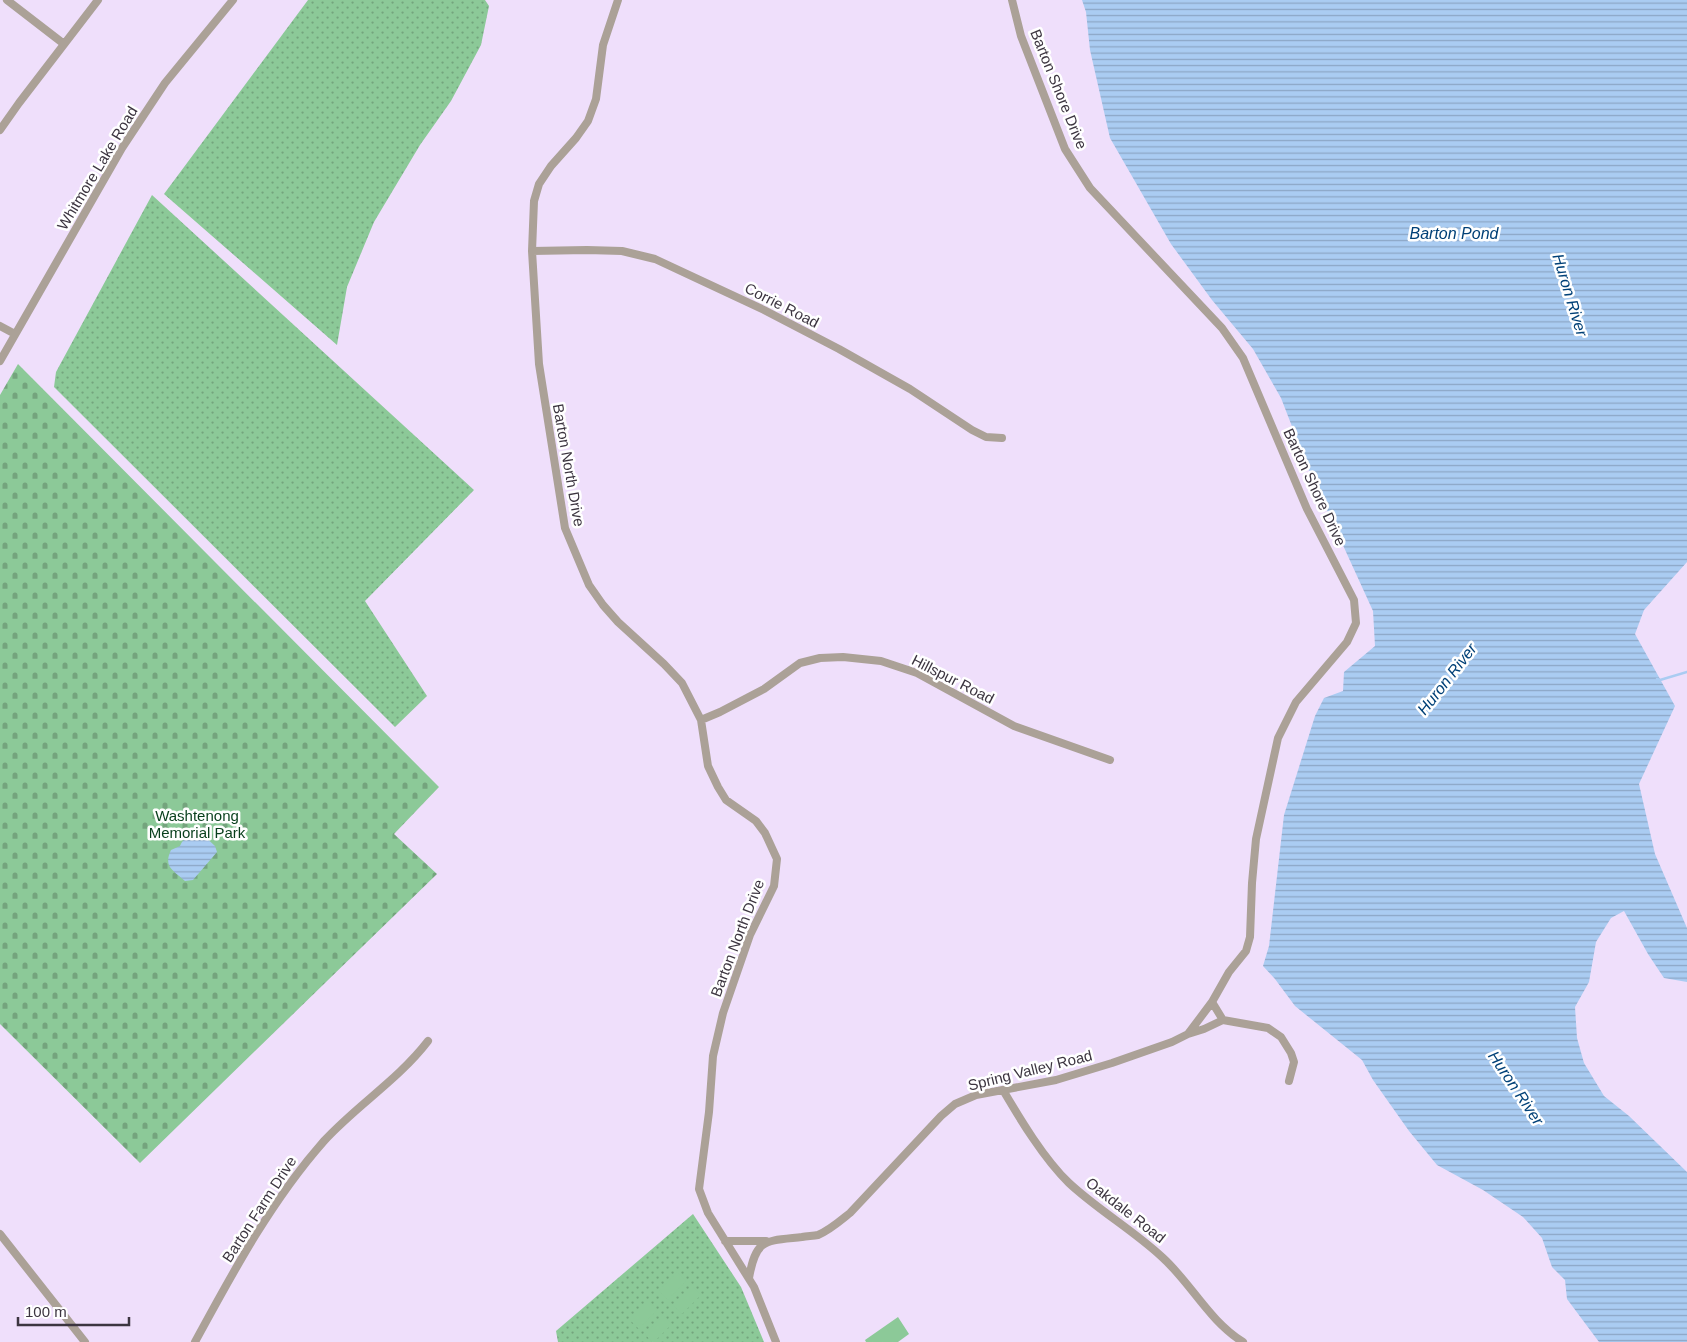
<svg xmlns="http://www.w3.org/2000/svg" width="1687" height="1342" font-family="Helvetica,sans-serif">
<defs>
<pattern id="grass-dots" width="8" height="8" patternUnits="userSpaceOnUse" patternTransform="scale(1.25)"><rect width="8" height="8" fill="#8cc998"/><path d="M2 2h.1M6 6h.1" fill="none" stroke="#74a47d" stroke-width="1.8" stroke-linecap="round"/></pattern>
<pattern id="cemetery-stones" width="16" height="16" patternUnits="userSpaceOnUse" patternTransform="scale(1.25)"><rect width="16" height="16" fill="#8cc998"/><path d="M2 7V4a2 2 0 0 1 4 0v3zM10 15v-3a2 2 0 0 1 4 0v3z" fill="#74a47d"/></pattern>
<pattern id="water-rules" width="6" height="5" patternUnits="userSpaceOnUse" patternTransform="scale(1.25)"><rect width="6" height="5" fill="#aaccf2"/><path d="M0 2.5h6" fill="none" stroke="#8ca6c5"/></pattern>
</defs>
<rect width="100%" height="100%" fill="#efdffb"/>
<path fill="url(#grass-dots)" d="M308,0H485L489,6L481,45L451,101L420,145L374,222L347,287L337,345L164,194Z
M152,195L474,490L365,601L427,696L395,727L54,387L56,372Z
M693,1214L741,1287L764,1342H558L556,1331Z"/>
<path fill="url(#cemetery-stones)" d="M18,364L439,787L394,834L437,874L140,1163L0,1024V395Z"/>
<path fill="#8cc998" d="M677,1272L686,1281L668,1300L659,1291Z
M692,1286L701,1295L682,1314L673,1305Z
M649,1301L657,1310L639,1329L630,1320Z
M663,1315L672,1324L654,1342H652L645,1334Z
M898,1317L909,1334L898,1342H866L865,1340Z"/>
<path fill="url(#water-rules)" d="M1082,0H1687V562L1644,610L1635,634L1675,706L1639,784L1655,854L1687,928V982L1664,978L1648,954L1624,911L1611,918L1596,942L1589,982L1575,1007L1577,1038L1584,1063L1604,1096L1629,1116L1687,1172V1342H1599L1567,1299L1565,1280L1552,1267L1542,1238L1523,1217L1483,1190L1437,1165L1409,1131L1373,1080L1362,1060L1295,1006L1275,979L1263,966L1269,946L1284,815L1315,716L1324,698L1343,691L1344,672L1375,646L1373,611L1310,473L1281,398L1253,349L1212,300L1171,244L1110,138L1090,50L1086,12Z
M200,832L215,846L217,852L193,880L185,881C173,870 163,867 171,850L180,846C184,837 190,833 200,832Z"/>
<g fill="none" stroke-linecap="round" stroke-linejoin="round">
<path stroke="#aaccf2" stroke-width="2.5" d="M1657,679L1660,680L1687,672"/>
<path stroke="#aba197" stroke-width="8" d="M7,0L64,44
M618,0L603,45L596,99L588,121L576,138L551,166L539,184L534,201L532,251L539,364L565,528L589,585L603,605L618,622L664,664L682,683L701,720L708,766L718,787L726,800L756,821L765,833L777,859L774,886L750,935L723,1013L713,1056L709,1112L699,1189L708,1213L754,1287L776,1342
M1012,0L1021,36L1065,149L1090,188L1222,328L1243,358L1307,509L1354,600L1356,623L1347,642L1296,702L1278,738L1256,839L1252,883L1250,937L1246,951L1229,972L1212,1002L1223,1020L1268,1028L1281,1037L1291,1053L1294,1062L1289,1081
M0,130L19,103L98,0
M532,251L587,250L622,251L655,259L764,310L839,349L910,389L972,430L986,437L1002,438
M0,326L15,334
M0,361L122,148L165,83L233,0
M701,720L720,712L764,689L800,663L820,658L843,657L881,661L917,673L1014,726L1110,760
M1188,1034L1204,1029L1223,1020
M1003,1090C1020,1119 1044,1159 1069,1183C1098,1210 1133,1230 1162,1257C1191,1283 1209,1321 1243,1342
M0,1234L85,1342
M725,1241H766
M749,1278C756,1238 765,1241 802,1237C807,1236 813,1236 818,1235C830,1230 840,1221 850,1213L941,1116L955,1104L976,1095L1056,1080L1112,1063L1172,1042L1188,1034L1212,1002
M195,1342C233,1272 271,1201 324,1141C357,1105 398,1080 428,1041"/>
</g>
<g text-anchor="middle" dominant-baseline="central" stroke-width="5" stroke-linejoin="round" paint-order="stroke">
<g font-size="15" fill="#3c3540" stroke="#fff">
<text transform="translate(1059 89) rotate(68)">Barton Shore Drive</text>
<text transform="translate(97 168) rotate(-59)">Whitmore Lake Road</text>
<text transform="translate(782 305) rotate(27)">Corrie Road</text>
<text transform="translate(569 465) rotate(80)">Barton North Drive</text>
<text transform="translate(1315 487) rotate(65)">Barton Shore Drive</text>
<text transform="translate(953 679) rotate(27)">Hillspur Road</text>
<text transform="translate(737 938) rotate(-69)">Barton North Drive</text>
<text transform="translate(1030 1070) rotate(-14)">Spring Valley Road</text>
<text transform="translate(259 1209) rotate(-57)">Barton Farm Drive</text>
<text transform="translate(1126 1210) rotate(38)">Oakdale Road</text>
</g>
<g font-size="15" fill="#073e1b" stroke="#fff">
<text x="197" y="815">Washtenong<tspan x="197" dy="17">Memorial Park</tspan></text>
</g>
<g font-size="16" font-style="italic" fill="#004077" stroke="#fff">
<text x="1454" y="233">Barton Pond</text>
<text transform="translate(1570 295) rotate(73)">Huron River</text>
<text transform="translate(1447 679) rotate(-52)">Huron River</text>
<text transform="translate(1516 1088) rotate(56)">Huron River</text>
</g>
</g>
<path d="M18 1317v8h111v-8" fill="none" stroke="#3c3540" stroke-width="2.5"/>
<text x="25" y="1317" font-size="15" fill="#3c3540" stroke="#ffffff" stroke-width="4" paint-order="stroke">100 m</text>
</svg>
